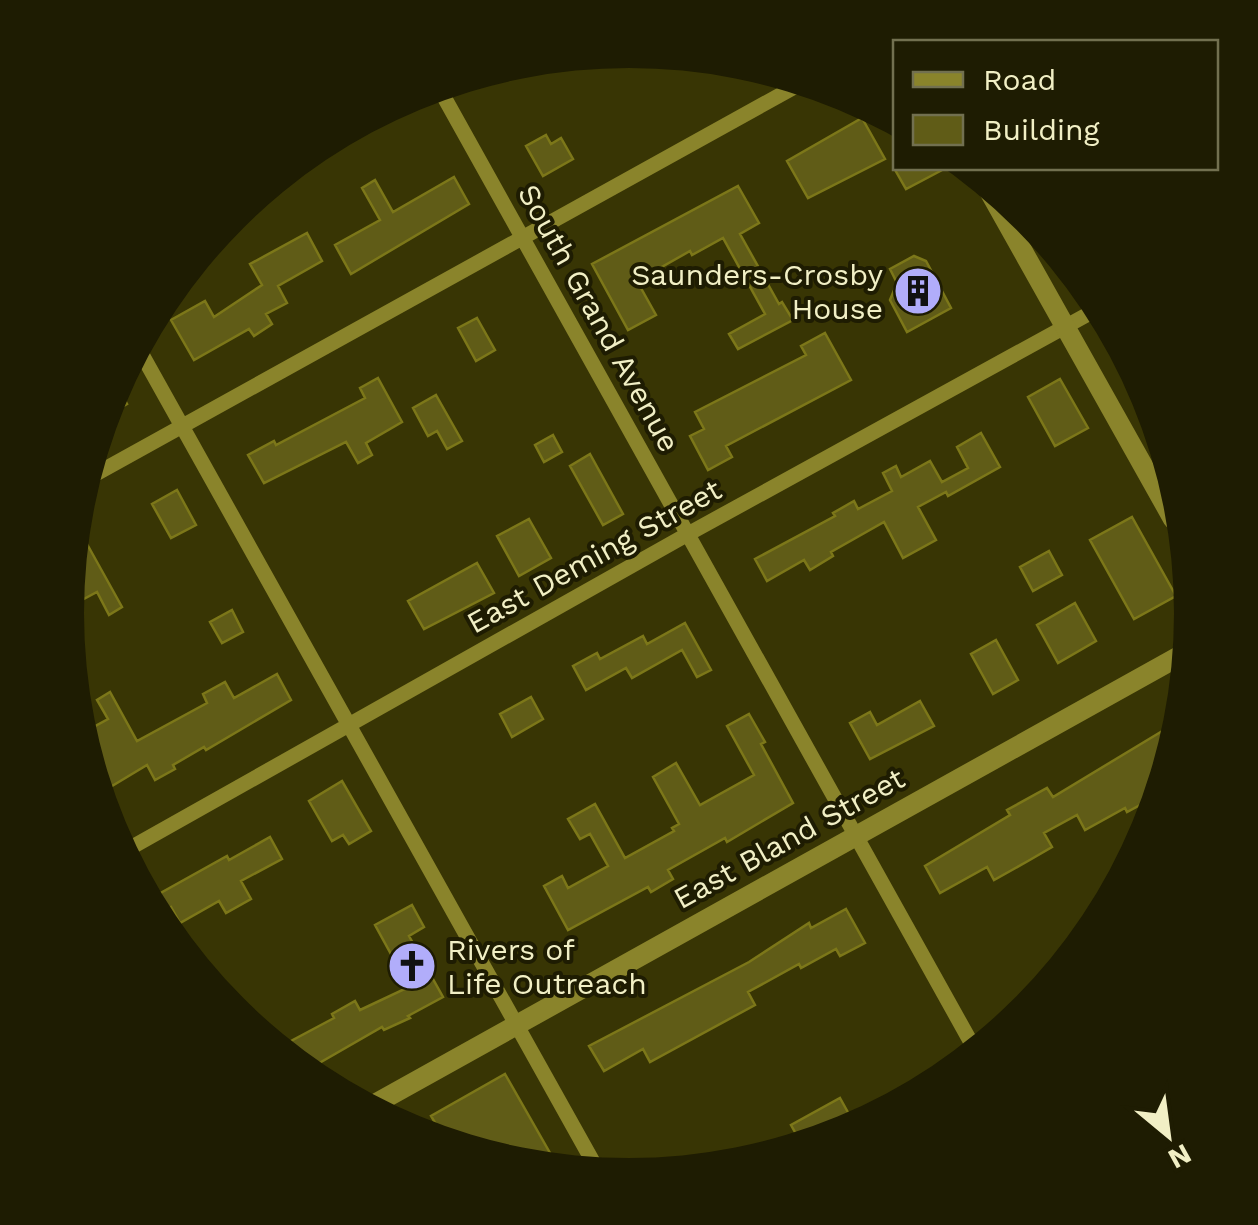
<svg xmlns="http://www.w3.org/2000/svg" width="1258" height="1225" font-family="'Work Sans',sans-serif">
<rect width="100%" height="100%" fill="#383504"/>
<path fill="#605c17" stroke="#7c7719" stroke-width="2.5" d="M862,118L885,159L808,198L787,161Z
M546,135L551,144L561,138L573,159L543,176L526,146Z
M894,168H946L906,189Z
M454,177L469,204L351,274L335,245L380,220L362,188L375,180L393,212Z
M738,186L759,223L740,234L779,304L782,302L793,320L738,349L729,334L765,314L723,238L692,255L690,251L637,281L656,315L628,330L592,264Z
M307,233L322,261L278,286L287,303L266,314L272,324L254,336L249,329L194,360L171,320L205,301L214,317L262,285L250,264Z
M914,256L926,261L951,308L907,332L890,300L897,283L890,269Z
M477,318L495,350L476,361L458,328Z
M825,333L851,380L726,446L732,457L708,470L690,436L704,429L695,412L806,355L801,346Z
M378,378L402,422L366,443L372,455L358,463L346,442L264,483L248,455L274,441L276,445L365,398L360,388Z
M1060,379L1088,428L1055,446L1028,397Z
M117,385L127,404L106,416L110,397Z
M436,395L462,441L447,449L437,431L428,436L413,408Z
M981,433L1000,467L948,496L946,492L918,507L936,540L903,558L884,522L831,552L833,556L810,570L804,560L767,581L755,559L835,516L833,513L854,501L858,509L892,491L883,473L896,466L901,477L930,461L942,482L968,468L957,447Z
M553,435L562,452L544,462L535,445Z
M590,454L623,514L603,525L570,466Z
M177,490L196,525L171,538L152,504Z
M1132,517L1176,596L1134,619L1090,540Z
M529,519L551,558L519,576L497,536Z
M82,535L122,607L109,615L97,592L67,608Z
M1049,551L1062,575L1033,591L1020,567Z
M477,563L494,593L424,629L408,601Z
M1075,603L1096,641L1058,663L1037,625Z
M232,610L243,632L222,643L210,622Z
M685,623L711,670L697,677L682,650L632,678L626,668L586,690L573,666L597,653L600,659L643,636L647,644Z
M996,640L1018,680L993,694L971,654Z
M277,674L291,700L206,750L204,747L173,765L175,769L155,780L147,765L107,789L98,773L90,729L108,719L97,700L110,692L137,741L207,703L203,694L225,682L234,698Z
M531,697L543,719L512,737L500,714Z
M920,701L934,726L870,759L850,723L870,712L877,725Z
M749,714L765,742L761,744L793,803L727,842L725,838L668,870L673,879L651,892L648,887L568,930L544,886L562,876L568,888L608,866L590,834L580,839L568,819L595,804L625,858L674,831L672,828L679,824L653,777L676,763L700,805L754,775L727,726Z
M1169,727L1155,797L1127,812L1125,808L1085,830L1077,815L1044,833L1052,847L1028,861L994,880L987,867L940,893L925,866L1010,815L1007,810L1047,788L1053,797Z
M342,781L371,831L349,844L343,835L332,841L309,801Z
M270,837L282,859L241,881L251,899L226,913L219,901L180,923L171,907L165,910L157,895L227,856L229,860Z
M412,905L424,927L409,936L443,997L408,1016L410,1018L384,1030L382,1027L314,1066L299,1055L291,1041L334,1018L332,1014L355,1001L360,1010L409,987L375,925Z
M846,909L865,943L840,956L836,949L801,968L799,964L748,992L755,1005L650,1062L643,1049L604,1071L589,1046L749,962L809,923L811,928Z
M505,1074L554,1160L444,1138L431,1116Z
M840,1098L855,1125L844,1132L800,1141L791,1125Z"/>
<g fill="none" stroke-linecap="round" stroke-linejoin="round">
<path stroke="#8a842b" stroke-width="15" d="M439,88L973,1046
M140,351L597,1169
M94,475L800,84
M125,851L688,534L1092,312"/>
<path stroke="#8a842b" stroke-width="20" d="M988,189L1173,519
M373,1105L1183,654"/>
</g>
<defs>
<g id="building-disc" transform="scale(2.5)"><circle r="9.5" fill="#b1adfa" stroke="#1e1c02"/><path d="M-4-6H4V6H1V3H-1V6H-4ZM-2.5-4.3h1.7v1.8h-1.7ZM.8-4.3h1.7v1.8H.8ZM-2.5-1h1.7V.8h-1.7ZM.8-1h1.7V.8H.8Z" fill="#111"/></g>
<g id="church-disc" transform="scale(2.5)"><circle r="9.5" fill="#b1adfa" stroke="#1e1c02"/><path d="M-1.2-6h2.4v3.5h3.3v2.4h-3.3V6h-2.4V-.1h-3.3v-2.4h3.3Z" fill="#111"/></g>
</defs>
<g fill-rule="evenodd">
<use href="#building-disc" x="918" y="291"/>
<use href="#church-disc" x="412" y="966"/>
</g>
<g text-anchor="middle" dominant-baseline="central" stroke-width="8" stroke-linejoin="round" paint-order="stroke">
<g font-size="30" fill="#f1efc5" stroke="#1e1c02" text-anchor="end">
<text x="883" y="274">Saunders-Crosby<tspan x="883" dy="34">House</tspan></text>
<text x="447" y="949" text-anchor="start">Rivers of<tspan x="447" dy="34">Life Outreach</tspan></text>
</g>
<g font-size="30" fill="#f1efc5" stroke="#1e1c02">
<text transform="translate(599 318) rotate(61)">South Grand Avenue</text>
<text transform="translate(594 556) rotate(-29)">East Deming Street</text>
<text transform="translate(789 838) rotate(-29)">East Bland Street</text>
</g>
</g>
<path d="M0 0H1258V1225H0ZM84 613a545 545 0 1 1 1090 0a545 545 0 1 1-1090 0Z" fill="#1e1c02" fill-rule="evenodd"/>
<rect x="893" y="40" width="325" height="130" fill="#1e1c02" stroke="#727050" stroke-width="2.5"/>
<rect x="913" y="72" width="50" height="15" fill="#8a842b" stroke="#727050" stroke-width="2.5"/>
<text x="983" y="90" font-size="30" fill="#f1efc5">Road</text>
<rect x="913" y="115" width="50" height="30" fill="#605c17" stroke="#727050" stroke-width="2.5"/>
<text x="983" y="140" font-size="30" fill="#f1efc5">Building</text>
<g transform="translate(1168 1135) rotate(151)" stroke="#1e1c02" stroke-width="8" paint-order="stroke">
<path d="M0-8L18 38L0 25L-18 38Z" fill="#f1efc5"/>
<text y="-15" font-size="28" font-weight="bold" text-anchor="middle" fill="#f1efc5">N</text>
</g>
</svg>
